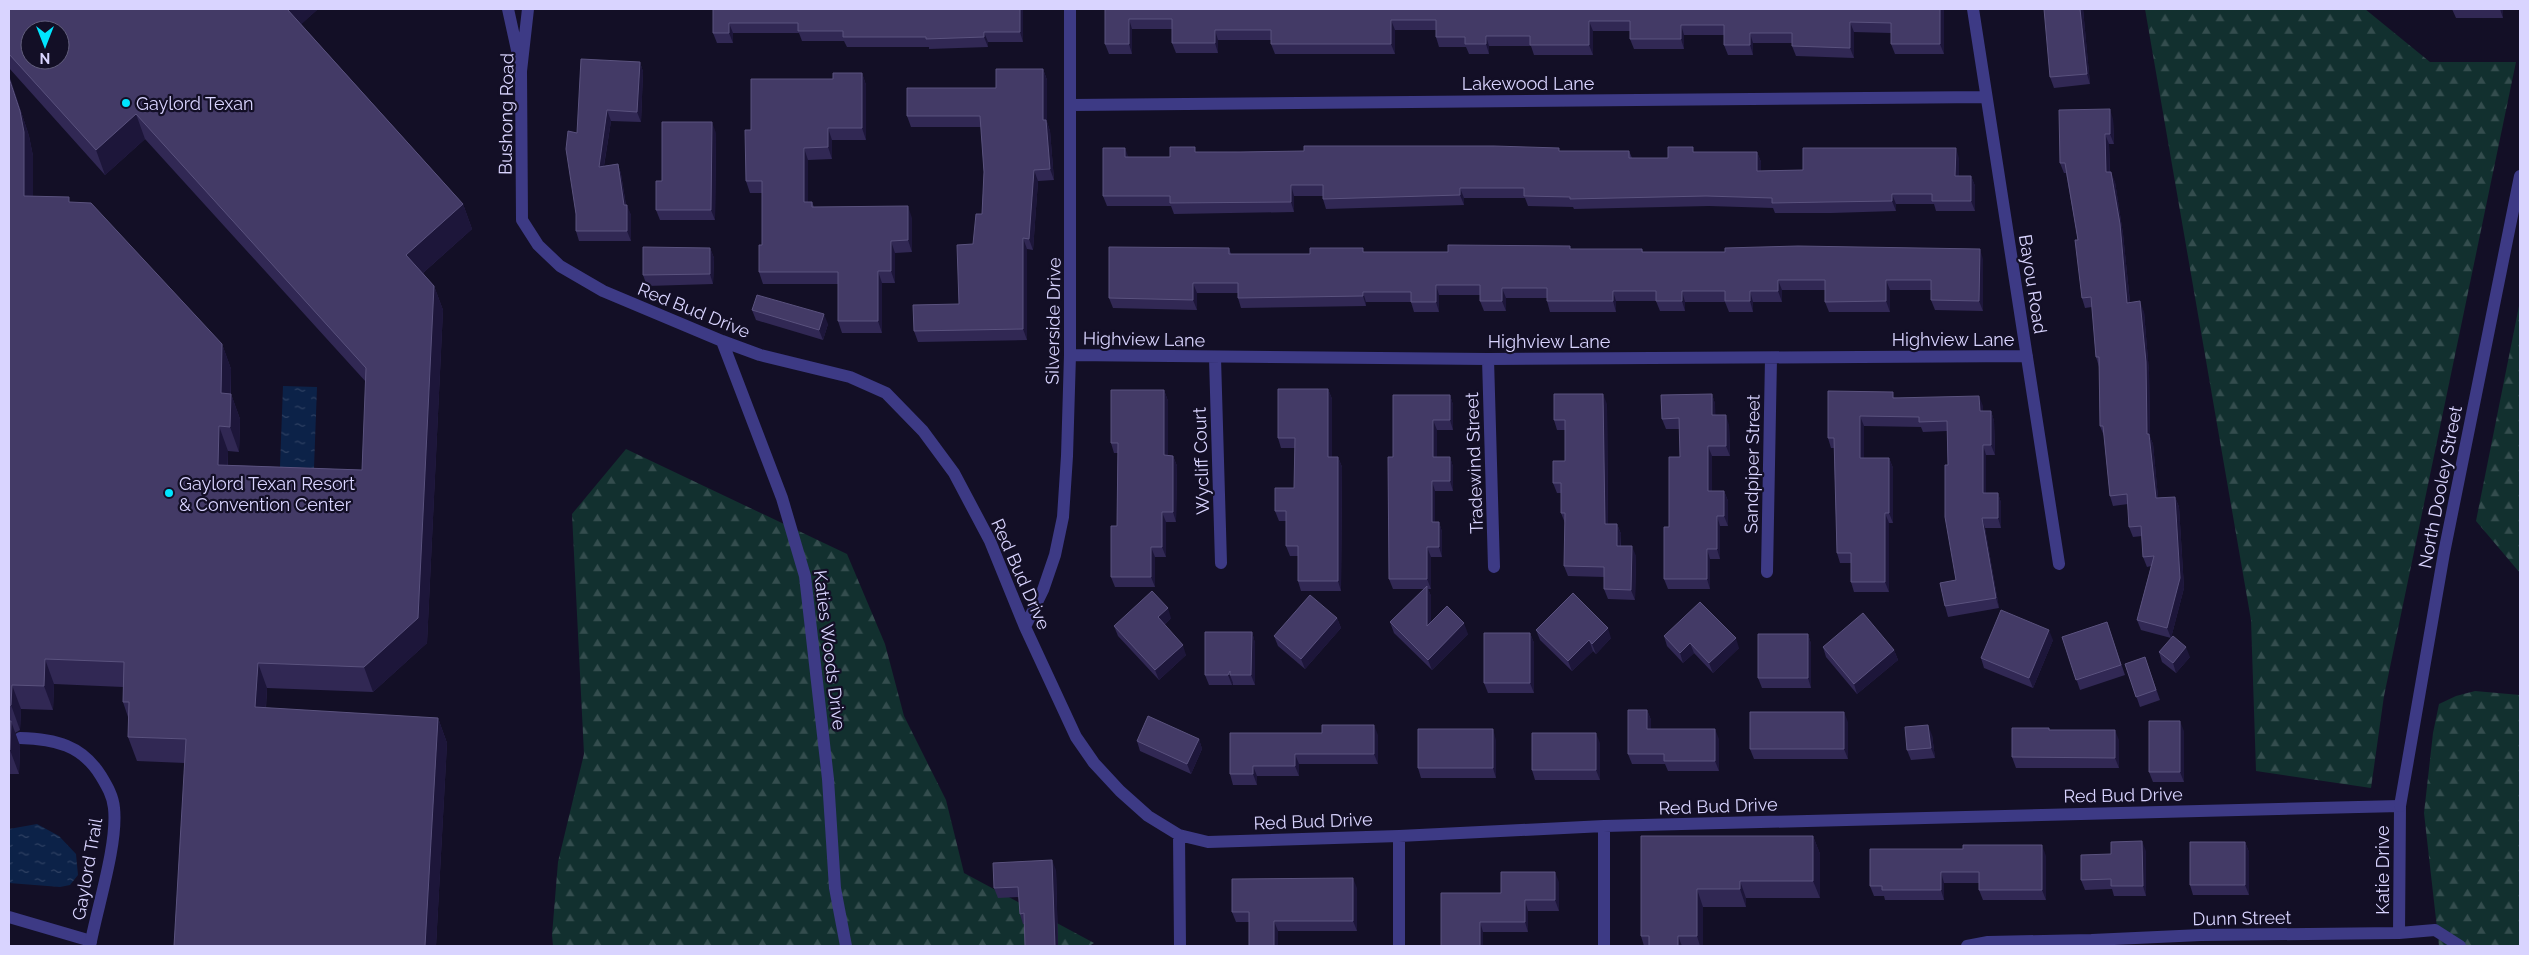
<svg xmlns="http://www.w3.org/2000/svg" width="2529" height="955" font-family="Raleway,sans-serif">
<defs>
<pattern id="forest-firs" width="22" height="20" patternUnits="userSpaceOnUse" patternTransform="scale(1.25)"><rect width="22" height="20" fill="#12302f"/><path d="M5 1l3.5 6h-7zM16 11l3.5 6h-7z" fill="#344d4e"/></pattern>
<pattern id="water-ripples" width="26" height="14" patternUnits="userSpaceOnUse" patternTransform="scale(1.25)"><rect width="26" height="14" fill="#0c2248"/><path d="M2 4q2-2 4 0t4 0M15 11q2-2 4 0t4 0" fill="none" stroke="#2f4163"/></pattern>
</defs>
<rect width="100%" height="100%" fill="#130f26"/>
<path fill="url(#forest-firs)" d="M2145,9H2365L2430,62H2516L2384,696L2371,788L2256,771L2251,620Z
M2520,301V573L2476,521Z
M626,449L847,554L885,644L904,716L946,800L964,873L1094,943L1089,946H553L552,935L558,862L584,754L572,514Z
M2475,691L2520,695V946H2439L2424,813L2433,733L2439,704L2456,696Z"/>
<path fill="url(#water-ripples)" d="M283,386L317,387L314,468L280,467Z
M37,824L59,836L76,854L78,875L70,885L60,887L9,883V829Z"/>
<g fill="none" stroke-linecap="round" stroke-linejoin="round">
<path stroke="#3d3a85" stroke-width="12" d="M508,9L519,59
M528,9L521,71L522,220L538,245L560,266L603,291L722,341L760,355L850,377L886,393L923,431L954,473L990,541L1025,627L1076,737L1094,763L1120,791L1148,816L1179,835L1208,842L1399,836L1604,826L2400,806L2399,933
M1973,9L2059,564
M1071,105L1986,97
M722,341L782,498L805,576L828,779L835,888L846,946
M1070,355L1488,359L2027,356
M1215,358L1221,563
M1488,359L1494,567
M1767,572L1771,358
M1025,627L1043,590L1055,555L1063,517L1067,456L1070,355V9
M1604,826V946
M1179,835L1180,946
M9,917L91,941
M1399,946V836
M1967,946L1988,942L2092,940
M2091,946L2092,940L2201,935L2399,933L2435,930L2460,946"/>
<path stroke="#3d3a85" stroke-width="12" d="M20,738C55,739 82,745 101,776C107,786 113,796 114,808C118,844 97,908 90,946
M2400,806L2444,553L2520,176"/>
</g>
<path fill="#312854" d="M9,9H318L301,24L463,204L472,229L423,273L434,286L443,310L427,643L373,692L267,688L266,708L438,718L447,743L436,946H174L185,763L137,761L128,737V717L123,702V687L54,684L53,710L21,709L20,730L15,733L20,746L19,774H9V75L29,136L33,156V196L70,202L222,344L231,369V394L240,419L239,452L228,451V465L362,470L366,382L145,139L105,175L9,68Z
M713,9H1023V42H988V47L929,49V47H847L844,41H802L799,33H733V43H717L713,33Z
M1105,9H1944V54H1895L1891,44V33L1854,32V58L1796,56L1792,46V43H1753V55H1728L1724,45V35H1684V49H1634L1630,39V31H1593V55H1534L1531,46H1489V54H1469L1466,47H1439L1436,37V30H1395V54H1275L1271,44V40H1218V53H1176L1172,43V29H1132V54H1109L1105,44Z
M2083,9L2090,84L2054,88L2050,77Z
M2452,9H2503V18H2456Z
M640,62L643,72L641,122L611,121L604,166L618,164L621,174L626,205L631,215V241H579L576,231L577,133Z
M1043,69L1047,80V122L1050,131L1054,180L1038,181L1033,250L1027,249V340L918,342L914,331L959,304L973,244L982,214L984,172L981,127H911L907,116L996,88Z
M862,73L866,85V140H832V159L808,160V202H812L814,207L912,218V252L895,253V283H882V333H842L838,321V284H763L759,272L762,245V193H750L746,181L751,130L833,79Z
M2113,119L2114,144H2109L2110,172L2115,182L2123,234L2130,302L2144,312L2149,372L2150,437L2153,444L2158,498L2175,497L2179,507L2184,588L2171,638L2141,630L2137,620L2151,566L2147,567L2143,557L2142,536L2133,537L2129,527L2128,504L2113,506L2110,496L2104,436L2100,426L2099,367L2096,357L2092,307L2085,308L2082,298L2078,240L2066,173H2064L2060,163Z
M716,133L715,220H660L656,210L662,181Z
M1629,151L1632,158H1668L1695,152H1757L1761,162V171L1803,170L1959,158V176H1971L1975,186V211H1936L1934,204H1896V211L1831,213H1775L1773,208L1709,206L1574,209L1573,207L1528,206L1525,198H1464V205L1326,209L1323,199V196H1294V212L1174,214L1171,206H1107L1103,196L1129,157H1170L1197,152Z
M710,248L714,258L713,284L647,286L643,275Z
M1229,248L1231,254H1310L1364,252H1448L1571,249H1642L1643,252L1983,259V311L1935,310L1931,300V290H1890V312H1829L1825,302V290H1782V302H1753V312H1729L1725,302H1685V311H1660L1656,301H1616V312H1550L1547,301V298H1506V311H1484L1480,301V295H1439V312H1414L1411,302H1366V306L1241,308L1238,298V293H1197V310L1113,308L1109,298Z
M752,310L828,324L823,340L756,320Z
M1328,389L1332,399V457H1338L1342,467L1341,591H1301L1298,581V556H1290L1286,546V521H1279L1275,511L1294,488L1295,448H1281L1278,438Z
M1164,390L1168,401V455L1173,456L1177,466L1176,522H1166V557H1155V587H1115L1111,577L1117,526L1118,453H1114L1111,443Z
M1828,391L1983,406V411H1991L1994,421L1995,455H1986V493H1998L2001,503V528H1985L1999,608L1948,617L1945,606L1956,580L1948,465L1947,431L1923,432L1921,427L1864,426V458H1889L1893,468V523H1889V592H1854L1851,582V563H1840L1837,553L1834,448H1831L1828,438Z
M1712,394L1715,404V415L1729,425L1730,456H1712V491H1724L1728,501V526H1720V559H1710V589H1668L1664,579L1669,527L1680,457V429H1666L1662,419Z
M1450,395L1453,405V430H1437V457H1450L1453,467V491H1435V522H1439L1442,532V557H1431V589H1428L1431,596V622L1468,634L1432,670L1394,633L1390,622L1424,589H1393L1389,579L1393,457Z
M1607,404L1608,524H1617L1621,534V546L1636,556L1635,600L1608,599L1604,589V577L1568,576L1564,566L1565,523L1561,513V493H1557L1553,483L1565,461V430H1557L1554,420Z
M1171,618L1164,625L1186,655L1159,680L1118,636L1114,626Z
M1337,618L1341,628L1305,669L1278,646L1274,636Z
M2107,622L2125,675L2080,690L2062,637Z
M1536,630L1611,638L1596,654L1593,651L1572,671L1540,640Z
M1252,632L1255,643V685H1233V683L1232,685H1209L1205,675Z
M1530,633L1534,643V693H1488L1484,683Z
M1808,634L1811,644V688H1762L1758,678Z
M1664,636L1739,648L1713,673L1694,653L1683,663L1667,646Z
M2053,640L2033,688L1984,668L1981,658Z
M1823,647L1894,650L1898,660L1857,694L1826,657Z
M2159,652L2190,657L2176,673L2162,662Z
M2145,657L2160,700L2140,707L2125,664Z
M1647,710L1651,720V729L1719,739V771H1668L1665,764H1632L1628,754Z
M1848,722V759H1754L1750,749Z
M2049,728L2050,730L2119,740V768H2016L2012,757Z
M2184,731V782H2153L2149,772Z
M1230,733L1378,735V764H1299V776H1257V785H1233L1230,774Z
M1932,735L1935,758L1911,760L1907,750Z
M1199,739L1202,749L1191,774L1140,751L1137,741Z
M1496,740V778H1421L1418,768Z
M1600,743V780H1535L1532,770Z
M1641,836H1813L1820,854V898H1746V907H1703V946H1644L1641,936Z
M2245,842L2249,852V895H2193L2190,885Z
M1870,849L2046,856V900H1983L1979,890V883H1944V900H1885L1884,896H1874L1870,886Z
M2146,851V896H2114L2112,889L2085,890L2081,880L2111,854Z
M1056,870L1058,946H1025V924H1023L1020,914L1019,897L998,898L994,888Z
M1559,882V911H1528V932H1483V946H1441L1501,893Z
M1357,888V931H1278L1249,922H1236L1232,912Z"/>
<path fill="#1d163a" d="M286,9H318L294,31Z
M1020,9H1023V42L1020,32Z
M1940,9H1944V54L1940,44Z
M2080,9H2083L2090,84L2087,74Z
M2500,9H2503V18Z
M1129,19L1132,29V54L1129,44Z
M1391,20L1395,30V54L1391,44Z
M1589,21L1593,31V55L1589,45Z
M1850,22L1854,32V58L1850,48Z
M729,23L733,33V43L729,33Z
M1681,25L1684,35V49L1681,39Z
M1215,30L1218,40V53L1215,43Z
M984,32L988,42V47L984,37Z
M1750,33L1753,43V55L1750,45Z
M1486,36L1489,46V54L1486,44Z
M640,62L643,72L641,122L637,112Z
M1043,69L1047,80V122L1050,131L1054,180L1050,169L1043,120Z
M862,73L866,85V140L862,128Z
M9,75L29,136L33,156V220L24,196Z
M2110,109L2113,119L2114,144L2110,134Z
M607,110L611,121L602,177L599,167Z
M136,114L145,139L105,175L96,150Z
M712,122L716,133L715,220L711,210Z
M828,128L832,140V159L828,147Z
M2105,134L2109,144L2110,182L2106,172Z
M804,148L808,160V214L804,202Z
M1125,148L1129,158L1125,157Z
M1956,148L1959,158V186L1955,176Z
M1757,152L1761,162V181L1757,171Z
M618,164L621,174L627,213V205L631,215V241L627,231Z
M1034,170L1038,181L1033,250L1029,239Z
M2111,172L2115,182L2123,234L2131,313L2127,303Z
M1971,176L1975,186V211L1971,201Z
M1291,185L1294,196V212L1291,202Z
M1460,188L1464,198V205L1460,195Z
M1892,194L1896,204V211L1892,201Z
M463,204L472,229L415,280L406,255Z
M908,206L912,218V252L908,240Z
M1023,238L1027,249V340L1023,329Z
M891,241L895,253V283L891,271Z
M710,248L714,258L713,284L710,274Z
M1980,249L1983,259V311L1979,301Z
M878,271L882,283V333L878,321Z
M1778,280L1782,290V302L1778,291Z
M1886,280L1890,290V312L1886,301Z
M1193,283L1197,293V310L1193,300Z
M1436,285L1439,295V312L1436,302Z
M434,286L443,310L427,643L373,692L364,667Z
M1502,288L1506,298V311L1502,301Z
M1613,291L1616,301V312L1613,301Z
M1682,291L1685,302V311L1682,301Z
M1750,291L1753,302V312L1750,301Z
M1363,292L1366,302V306L1363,296Z
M2140,301L2144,312L2149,372L2150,437L2153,444L2159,508L2156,498L2147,434Z
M824,314L828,324L823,340L819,330Z
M222,344L231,369L230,418L221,393Z
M1328,389L1332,399V467L1328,457Z
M1164,390L1168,401V466L1164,455Z
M231,394L240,419L239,452L230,427Z
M1603,394L1607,404L1608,534L1605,524Z
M1712,394L1715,404L1716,425L1712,415Z
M1450,395L1453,405V430L1450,420Z
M1979,396L1983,406V421L1980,411Z
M1991,411L1994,421L1995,455L1991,445Z
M1726,415L1729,425L1730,456L1726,446Z
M1860,416L1864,426V468L1860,458Z
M1433,420L1437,430V467L1433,457Z
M219,426L228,451L227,490L218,465Z
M1983,445L1986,455V503L1983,493Z
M1708,446L1712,456V501L1708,491Z
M1173,456L1177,466L1176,522L1173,512Z
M1338,457L1342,467L1341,591L1338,581Z
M1450,457L1453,467V491L1450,481Z
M1889,458L1893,468V523L1889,513Z
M1432,481L1435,491V532L1432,522Z
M1724,491L1728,501V526L1724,516Z
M1998,493L2001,503V528L1998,518Z
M2175,497L2179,507L2184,588L2171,638L2167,628Z
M1162,512L1166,522V557L1162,547Z
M1885,513L1889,523V592L1885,582Z
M1717,516L1720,526V559L1717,549Z
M1982,518L1985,528L1999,608L1996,598Z
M1439,522L1442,532V557L1439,547Z
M1617,524L1621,534L1620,556L1617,546Z
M1632,546L1636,556L1635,600L1631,590Z
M1151,547L1155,557V587L1151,577Z
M1427,547L1431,557V589L1427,579Z
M1707,549L1710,559V589L1707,579Z
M1427,586L1431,596V636L1427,626Z
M1168,608L1171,618L1161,627L1158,617Z
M1337,618L1341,628L1305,669L1301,659Z
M1464,623L1468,634L1432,670L1428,660Z
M1608,628L1611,638L1596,654L1592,644Z
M2049,630L2053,640L2033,688L2029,678Z
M1252,632L1255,643V685L1251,675Z
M1530,633L1534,643V693L1530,683Z
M1808,634L1811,644V688L1808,678Z
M1736,638L1739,648L1713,673L1709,663Z
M1589,640L1593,651L1572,671L1568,661Z
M1690,643L1694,653L1683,663L1680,653Z
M1183,645L1186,655L1159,680L1155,670Z
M2186,647L2190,657L2176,673L2173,663Z
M1894,650L1898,660L1857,694L1854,684Z
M45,659L54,684L53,710L44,686Z
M258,663L267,688L264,732L255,707Z
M1230,671V675L1233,683L1232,685L1228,675Z
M12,685L21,709L20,730L11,705Z
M1647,710L1651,720V739L1647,729Z
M1844,712L1848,722V759L1844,749Z
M438,718L447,743L436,946H425Z
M9,720L11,725V721L20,746L19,774L10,750Z
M2180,721L2184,731V782L2180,772Z
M1374,725L1378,735V764L1374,754Z
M1928,725L1932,735L1935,758L1931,748Z
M1493,729L1496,740V778L1493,768Z
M1715,729L1719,739V771L1715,761Z
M2115,730L2119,740V768L2115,758Z
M1596,733L1600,743V780L1596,770Z
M1199,739L1202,749L1191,774L1187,764Z
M1295,754L1299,764V776L1295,766Z
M1253,766L1257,776V785L1253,774Z
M1813,836L1820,854V898L1813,881Z
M2142,841L2146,851V896L2143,886Z
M2245,842L2249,852V895L2245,885Z
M2042,845L2046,856V900L2042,890Z
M1052,860L1056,870L1058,946H1055Z
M1555,872L1559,882V911L1555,900Z
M1941,872L1944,883V900L1941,890Z
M1353,878L1357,888V931L1353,921Z
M1740,881L1746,898V907L1740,889Z
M1697,889L1703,907V946H1700L1697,936Z
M1525,900L1528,911V932L1525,922Z
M1274,921L1278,931V946H1274Z
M1480,922L1483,932V946H1480Z
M1678,936L1682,946H1678Z"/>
<path fill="#433a66" stroke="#5a527e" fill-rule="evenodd" d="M9,9H287L463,204L406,255L434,286L418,618L364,667L258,663L255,707L438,718L425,946H174L186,739L128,737L129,702H123L124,662L45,659L44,686L12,685L11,705L9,706V78L20,111L24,132V196L69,197V202L91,203L222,344L221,393L231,394L230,427L219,426L218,465L362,470L366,368L136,114L96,150L9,54ZM30,30H60V60H30Z
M713,9H1020V32H984V37L926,39V37H843V31H798V23H729V33H713Z
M1105,9H1940V44H1891V23L1850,22V48L1792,46V33H1750V45H1724V25H1681V39H1630V21H1589V45H1530V36H1486V44H1465V37H1436V20H1391V44H1271V30H1215V43H1172V19H1129V44H1105Z
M2044,9H2080L2087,74L2050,77Z
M581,59L640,62L637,112L607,110L599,167L618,164L624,205H627V231H576V214L566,149L568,131L577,133Z
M996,69H1043V120H1046L1050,169L1034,170L1029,239L1023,238V329L914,331L913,305L959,304L957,245L973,244L976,214H982L984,172L980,116H907V88H996Z
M833,73H862V128H828V147L804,148V202H812V207L908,206V240L891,241V271H878V321H838V272H759V245H762V181H746L745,130H751V79H833Z
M2110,109V134H2105L2106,172H2111L2120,224L2127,303L2140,301L2146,362L2147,434H2149L2156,498L2175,497L2180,578L2167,628L2137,620L2154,556L2143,557L2141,526L2129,527L2127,494L2110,496L2103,426H2100L2099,357H2096L2091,297L2082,298L2075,240H2078L2065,163H2060L2059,110Z
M662,122H712L711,210H656V181H662Z
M1304,146H1494L1559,148V151H1629V158H1668V147H1693V152H1757V171L1803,170V148H1956L1955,176H1971V201H1932V194H1892V201L1827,202L1772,203V198L1706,196L1570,199V197L1524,196V188H1460V195L1323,199V185H1291V202L1170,203V196H1103V148H1125V157H1170V147H1195V152H1240L1304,151Z
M1448,245L1570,246V249H1642V252H1725V248L1798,246L1980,249L1979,301L1931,300V280H1886V301L1825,302V280H1778V291H1750V301H1725V291H1682V301H1656V291H1613V301H1547V288H1502V301H1480V285H1436V302H1411V292H1363V296L1238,298V283H1193V300L1109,298V247L1229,248V254H1310V248H1363V252H1448Z
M643,247L710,248V274L643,275Z
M757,295L824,314L819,330L752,310Z
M1278,389H1328V457H1338V581H1298V546H1286V511H1275V488H1294L1295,438H1278Z
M1111,390H1164V455L1173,456V512H1162V547H1151V577H1111V526H1117L1118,443H1111Z
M1828,391L1893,392V398L1979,396L1980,411H1991V445H1983V493H1998V518H1982L1996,598L1945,606L1940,583L1956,580L1945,517V465H1948L1947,421L1919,422V417L1860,416V458H1889V513H1885V582H1851V553H1837L1834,438H1828Z
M1554,394H1603L1605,524H1617V546H1632L1631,590L1604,589V567L1564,566L1565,513H1561V483H1553V461H1565V420H1554Z
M1712,394V415H1726V446H1708V491H1724V516H1717V549H1707V579H1664V527H1669V457H1680L1679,418L1662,419L1661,395Z
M1393,395H1450V420H1433V457H1450V481H1432V522H1439V547H1427V579H1389L1388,457H1393Z
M1427,586V626L1447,606L1464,623L1428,660L1390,622Z
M1152,591L1168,608L1158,617L1183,645L1155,670L1114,626Z
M1573,593L1608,628L1592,644L1589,640L1568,661L1536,630Z
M1310,595L1337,618L1301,659L1274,636Z
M1700,602L1736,638L1709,663L1690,643L1680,653L1664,636Z
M2001,610L2049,630L2029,678L1981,658Z
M1863,613L1894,650L1854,684L1823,647Z
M2107,622L2121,665L2076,680L2062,637Z
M1205,632H1252L1251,675H1230V671L1228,675H1205Z
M1484,633H1530V683H1484Z
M1758,634H1808V678H1758Z
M2173,636L2186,647L2173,663L2159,652Z
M2145,657L2156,690L2136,697L2125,664Z
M1628,710H1647V729H1715V761H1664V754H1628Z
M1750,712H1844V749H1750Z
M1148,716L1199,739L1187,764L1137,741Z
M9,721H11L10,750H9Z
M2149,721H2180V772H2149Z
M1322,725H1374V754H1295V766H1253V774H1230V733H1322Z
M1928,725L1931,748L1907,750L1905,727Z
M2012,728H2049V730H2115V758L2012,757Z
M1418,729H1493V768H1418Z
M1532,733H1596V770H1532Z
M1641,836H1813V881H1740V889H1697V936H1678V946H1649V936H1641Z
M2142,841L2143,886H2111V879L2081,880V855L2111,854V842Z
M2190,842H2245V885H2190Z
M1963,845H2042V890H1979V872H1941V890H1882V886H1870V849H1963Z
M1052,860L1055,946H1025L1024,913L1020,914L1018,887L994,888L993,863Z
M1501,872H1555V900H1525V922H1480V946H1441V893H1501Z
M1353,878V921H1274V946H1249V912H1232V879Z"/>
<g fill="#00e5ff" stroke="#130f26" stroke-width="2">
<circle cx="126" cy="103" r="5"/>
<circle cx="169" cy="493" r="5"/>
</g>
<g text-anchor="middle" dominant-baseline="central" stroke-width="4.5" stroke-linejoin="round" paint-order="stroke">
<g font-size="18" fill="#d9d4ff" stroke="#130f26">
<text x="1528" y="83">Lakewood Lane</text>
<text transform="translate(506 114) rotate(-89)">Bushong Road</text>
<text transform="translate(2033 284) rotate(81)">Bayou Road</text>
<text transform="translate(694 310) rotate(22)">Red Bud Drive</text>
<text transform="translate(1053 321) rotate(-89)">Silverside Drive</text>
<text transform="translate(1144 339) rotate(1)">Highview Lane</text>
<text x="1953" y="339">Highview Lane</text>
<text x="1549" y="341">Highview Lane</text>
<text transform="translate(1201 461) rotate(-92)">Wycliff Court</text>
<text transform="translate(1474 463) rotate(-92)">Tradewind Street</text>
<text transform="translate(1752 464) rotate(-89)">Sandpiper Street</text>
<text transform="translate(2440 487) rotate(-79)">North Dooley Street</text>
<text transform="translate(1021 574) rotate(66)">Red Bud Drive</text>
<text transform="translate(830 650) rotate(83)">Katies Woods Drive</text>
<text transform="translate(2123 795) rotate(-1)">Red Bud Drive</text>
<text transform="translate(1718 806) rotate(-2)">Red Bud Drive</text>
<text transform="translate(1313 821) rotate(-2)">Red Bud Drive</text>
<text transform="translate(87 869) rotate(-80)">Gaylord Trail</text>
<text transform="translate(2382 870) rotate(-90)">Katie Drive</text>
<text transform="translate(2242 918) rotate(-1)">Dunn Street</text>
</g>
<g font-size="18" fill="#d9d4ff" stroke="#130f26" text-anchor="start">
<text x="136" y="103">Gaylord Texan</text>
<text x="179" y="483">Gaylord Texan Resort<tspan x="179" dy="21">&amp; Convention Center</tspan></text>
</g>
</g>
<rect width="2529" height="955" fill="none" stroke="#d9d4ff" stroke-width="20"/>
<g transform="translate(45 45) rotate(180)"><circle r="24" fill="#130f26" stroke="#625e7d"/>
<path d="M0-4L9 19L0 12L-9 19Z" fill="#00e5ff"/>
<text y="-8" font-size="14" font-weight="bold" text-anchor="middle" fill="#d9d4ff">N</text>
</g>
</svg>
